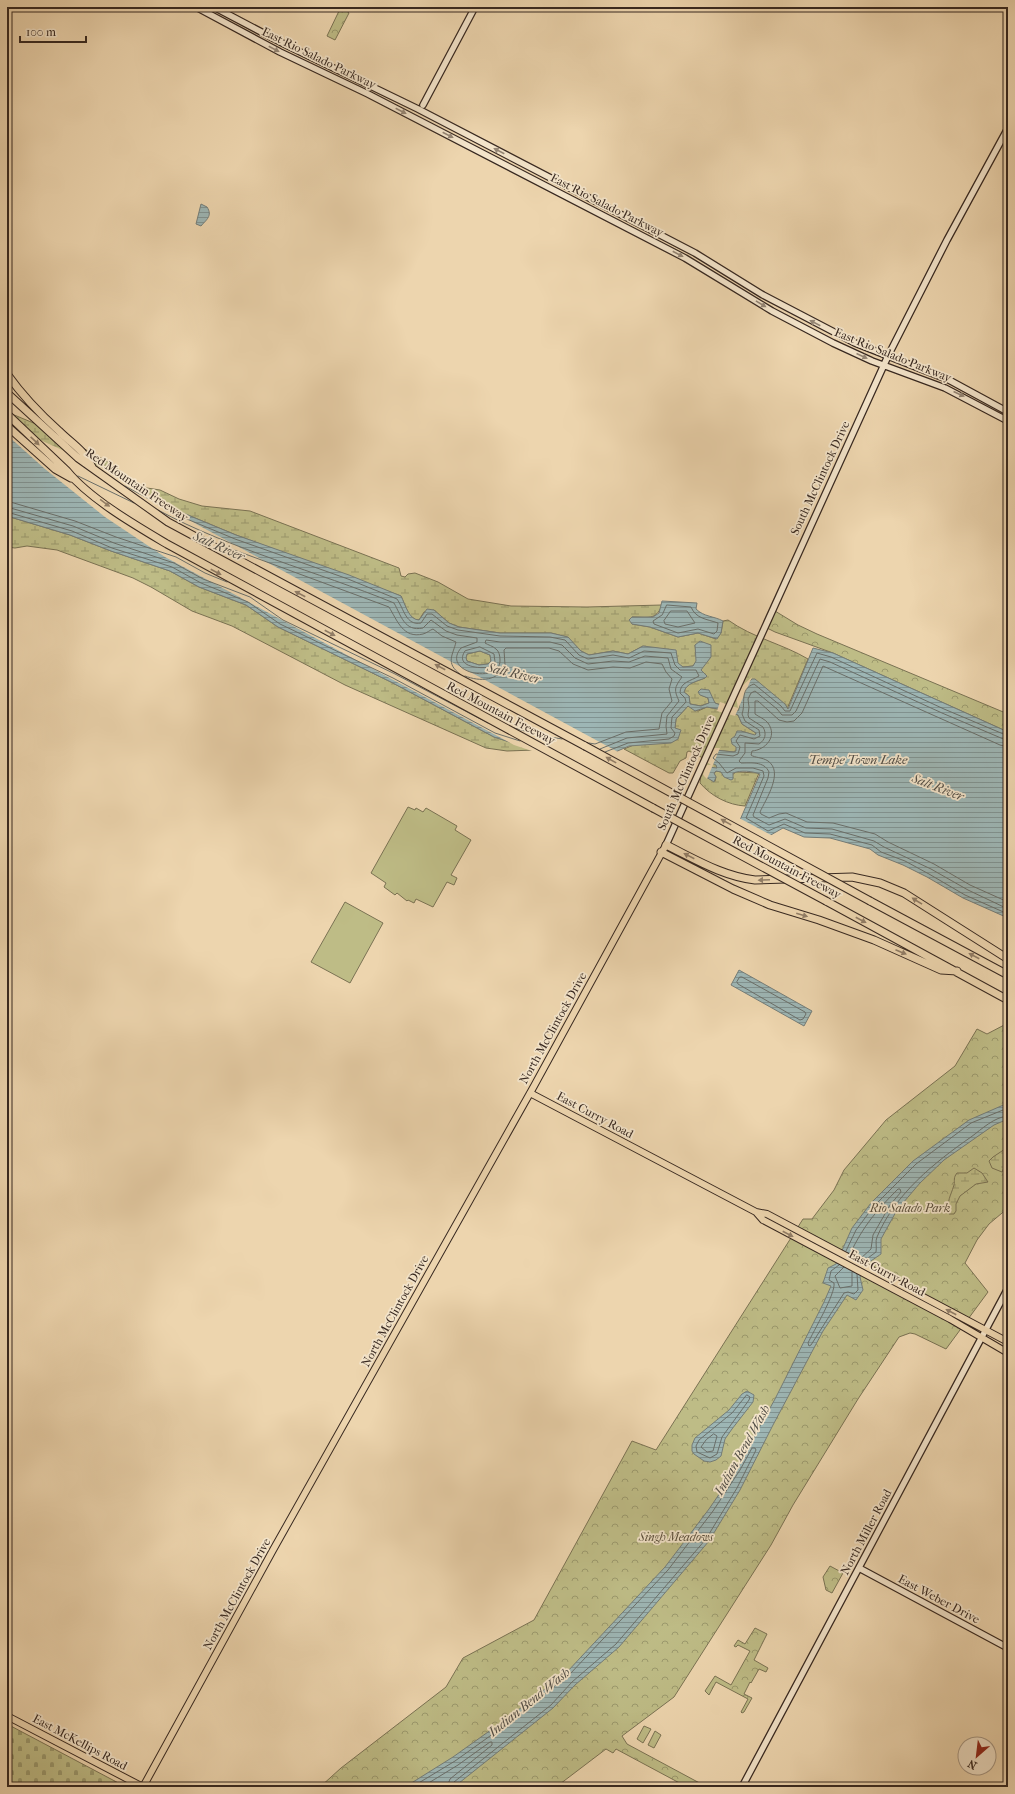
<svg xmlns="http://www.w3.org/2000/svg" width="1015" height="1794" font-family="'IM FELL French Canon',serif">
<defs>
<pattern id="forest-crowns" width="20" height="18" patternUnits="userSpaceOnUse"><rect width="20" height="18" fill="#bebc86"/><path d="M2 6a3 3 0 1 1 6 0M12 15a3 3 0 1 1 6 0" fill="none" stroke="#9b996d"/></pattern>
<pattern id="wetland-marsh" width="20" height="14" patternUnits="userSpaceOnUse"><rect width="20" height="14" fill="#bebc86"/><path d="M1 5h8M5 5V1M11 12h8M15 12V8" fill="none" stroke="#9b996d"/></pattern>
<pattern id="cemetery-stones" width="16" height="16" patternUnits="userSpaceOnUse"><rect width="16" height="16" fill="#bebc86"/><path d="M2 7V4a2 2 0 0 1 4 0v3zM10 15v-3a2 2 0 0 1 4 0v3z" fill="#9b996d"/></pattern>
<pattern id="water-rules" width="6" height="5" patternUnits="userSpaceOnUse"><rect width="6" height="5" fill="#9db6b5"/><path d="M0 2.5h6" fill="none" stroke="#819493"/></pattern>
</defs>
<rect width="100%" height="100%" fill="#edd5ae"/>
<filter id="stains"><feTurbulence type="fractalNoise" baseFrequency=".005" numOctaves="4"/><feColorMatrix values="0 0 0 0 .2 0 0 0 0 .09 0 0 0 0 .02 0 0 0 .5 -.17"/></filter>
<radialGradient id="worn" r=".72"><stop offset=".6" stop-color="#630" stop-opacity="0"/><stop offset="1" stop-color="#630" stop-opacity=".3"/></radialGradient>
<path fill="#bebc86" stroke="#7a7253" d="M408,807L415,810L416,808L423,812L426,808L457,826L455,830L471,840L451,875L457,878L454,885L447,882L433,907L416,899L414,903L408,900L407,901L397,893L395,895L384,887L386,883L371,873Z
M345,902L383,923L350,983L311,962Z
M644,1726L651,1729L643,1743L637,1739Z
M655,1731L661,1735L654,1748L648,1745Z"/>
<path fill="url(#forest-crowns)" stroke="#7a7253" d="M344,9L349,13L335,40L327,36L339,11L343,12Z
M775,611L798,625L817,634L1008,714V732L833,653L775,632L767,628Z
M1008,1023V1208L989,1224L977,1240L965,1263L988,1292L946,1349L915,1334L910,1333L899,1337L858,1399L793,1505L771,1545L674,1697L622,1736L627,1744L707,1787H687L616,1749L613,1753L606,1749L556,1787H320L341,1768L446,1687L463,1658L534,1620L632,1441L656,1450L803,1219H812L834,1190L844,1170L886,1120L955,1066L977,1029L987,1034Z
M830,1566L843,1573L832,1593L826,1590L823,1577Z
M755,1628L767,1634L754,1660L768,1668L766,1672L759,1669L751,1683L750,1682L744,1694L752,1698L744,1712L742,1713L741,1712L748,1699L716,1682L709,1695L705,1691L715,1676L731,1685L750,1651L738,1645L736,1647L734,1646L738,1640L745,1644Z"/>
<path fill="url(#wetland-marsh)" stroke="#7a7253" d="M7,412L48,429L110,463L135,482L147,488L160,490L179,499L202,506L250,511L399,568L401,576L405,577L408,574L415,573L438,582L468,599L511,606L587,607L662,605C656,621 647,617 632,617V624L650,627L678,637L698,633L716,639L721,633L723,621L728,620C753,638 783,644 808,659L787,709L738,697L740,706L738,711L715,703L712,699L701,695L708,698L709,703L701,706L690,704L689,696L684,692C685,683 698,681 705,678L706,676L701,670L702,666L711,657L695,645L697,661L693,666L683,667L643,646L628,654L613,651L589,655L581,651L567,637L551,633H500L459,627L449,623L434,610L424,612L419,620C408,620 405,604 401,596L236,535L183,513L121,479L7,427Z
M7,516L70,535L111,551L170,571L199,587L246,605L278,627L391,682L494,737L535,750L507,751L486,748L345,685L232,626L192,611L151,587L133,578L57,550L27,546L15,548L7,547Z
M480,651L490,655L491,661L488,664L479,665L467,661L466,658L467,654Z
M688,706L698,711L707,707L729,711L738,715L742,724L756,733L755,736L741,731L736,751L734,752L715,750L717,768L715,769L713,767L706,777L715,781L716,777L714,774L716,771L721,772L733,778L732,775L736,772L759,773L745,806C728,805 711,796 700,783L703,758L689,751L687,752L686,758L680,761L673,773H669L624,749L675,728L676,719Z
M1005,1149L1008,1150V1159L1002,1172L992,1168L989,1161L993,1157Z
M974,1168L982,1173L988,1182L976,1184L960,1196L956,1204V1211L954,1214H949C947,1199 950,1198 954,1185C955,1180 953,1178 957,1173H967Z"/>
<path fill="url(#cemetery-stones)" stroke="#7a7253" d="M7,1724L126,1787H7Z"/>
<path fill="url(#water-rules)" stroke="#747d79" fill-rule="evenodd" d="M201,204L207,207C213,216 206,220 201,226L196,224Z
M7,427L121,479L183,513L236,535L349,575L401,596C405,604 409,620 419,620L427,609L434,610L449,623L459,627L500,633H551L568,637L581,651L589,655L613,651L628,654L643,646L676,650L678,663L683,667L693,666L696,661L695,645L700,641L711,645V657L701,670L707,676L705,678C698,681 686,683 684,692L689,696L690,704L701,706L709,703L708,698L700,695L698,692L701,689L709,690L715,703L738,711C741,706 738,703 738,698C739,690 747,684 752,679H755L785,704L788,709L813,648L833,653L1008,732V918L963,898L927,877L903,865L878,855L870,849L830,838L804,837L783,828L769,836L740,820L760,774C752,771 741,770 733,773V779L731,780L724,777L721,772L716,771L714,773L716,777L714,782L706,777L708,767L717,768L716,765L709,762L715,750L734,752L736,751V747L732,744L731,739L735,736L737,731H741L755,735L756,734V733L742,724L738,715L729,711L707,707L695,711L688,706L676,719L675,728L681,730L678,739L671,743L629,746L597,760L535,750L494,737L391,682L278,627L246,605L199,587L170,571L111,551L70,535L7,516ZM480,651L490,655L491,661L488,664L479,665L467,661L466,658L467,654Z
M662,601L697,603L696,609C704,617 714,616 723,621L721,633L717,639L698,633L678,637L650,627L632,624L629,620L632,617H653L659,613Z
M739,970L812,1011L804,1026L731,985Z
M1008,1103V1119L994,1125L944,1160L920,1183L897,1210L881,1239V1254L868,1263L860,1277L863,1290L856,1300L847,1295L823,1331L773,1425L740,1490L709,1541L619,1647L575,1685L553,1708L454,1787H405L453,1757L509,1717L567,1672L665,1567L709,1509L737,1468L775,1399L824,1302L831,1286L823,1283L828,1268L836,1264L852,1228L871,1203L913,1161L969,1120Z
M747,1391L754,1395L753,1402L732,1429L725,1439L721,1456L716,1460L710,1462L704,1461L694,1454L692,1451V1445L695,1438L729,1410L742,1394Z"/>
<path fill="#edd5ae" d="M7,425L122,477L198,525L620,753L597,762L535,752L514,745L165,557L105,517L45,469L7,435Z
M752,677L735,716L717,711L720,702L738,708L736,697L742,686Z
M715,748H720L707,779L703,775L704,770L707,765H711L707,762L706,758L710,750Z
M739,818L773,836L768,838L739,822Z"/>
<g fill="none" stroke-linecap="round" stroke-linejoin="round">
<path stroke="#6a6f6a" stroke-width="1" d="M78,476L134,503
M125,486L182,517L235,539L348,579L397,599C404,609 406,626 421,623L427,614H432L447,626L458,630L500,636L550,637L565,640L579,655L588,659L613,655L629,658L644,651L671,653L675,665L680,670H696L699,676C691,681 680,682 680,693L685,698L686,702L672,717L671,728L675,733L674,736L669,739L628,743L605,752
M7,501L75,521L116,537L176,557L205,573L227,582
M7,507L73,526L114,543L174,563L203,579L250,597L283,620L395,674L488,723
M158,510C232,550 316,571 394,603C401,615 404,632 423,628L431,620L446,631L457,635L477,638V642L461,648C440,673 501,685 500,660C500,656 499,651 496,649C493,646 488,645 485,643L486,640L500,642H550L562,645L575,658L588,664L613,661L629,662L645,656L668,658L671,669L682,677C674,688 674,690 679,701L667,716L666,726L667,734L627,738L600,749
M7,512L72,531L112,548L172,567L201,583L248,602L280,624L393,678L495,733L520,741
M218,544L389,607C397,620 403,639 423,634C427,633 430,630 433,629L442,636L456,642C453,655 445,663 460,674
M667,605L691,607C696,619 707,619 718,623L717,631L714,634L698,629L678,633L654,624L653,621L662,615Z
M671,611H687L695,623L678,627L665,624L664,621Z
M480,647L494,654L495,662L490,667C480,669 454,667 465,651Z
M465,676C480,682 499,681 505,665L504,650L506,648H549L559,651L573,664L588,670L613,667L630,668L646,662L662,664L666,672L672,679L669,689L672,701L662,713L659,729L626,732L595,744L589,743
M514,728L539,735L562,739
M1008,736L944,709L831,657L817,653L790,711H785L781,706L754,684C739,689 746,704 742,714L745,721L759,730L760,736L754,739L740,735L736,741L740,747L738,754L733,756L716,754L713,758L719,763L727,773L736,768H753L763,771L764,776L746,818L768,831L784,824L805,833L830,834L872,845L881,852L905,861L929,874L965,895L1008,914
M1008,741L942,713L830,662L820,659L796,711L792,715H782L777,709L755,691L751,693L748,699L749,707L748,715L749,718L763,727C767,734 765,740 759,744L745,743V753L739,761L741,763C751,763 764,761 769,772L768,778L753,815L754,817L769,825L785,819L806,828L832,829L874,841L884,847L931,869L968,890L1008,909
M1008,747L1000,745L823,666L802,713L794,721L787,722L779,720L758,701H755V714C759,717 765,719 768,723C778,737 765,750 752,751L751,755C755,758 762,757 768,761C784,772 766,799 760,812L761,814L769,818L779,814L786,813L807,822L833,823L875,834L888,842L934,864L970,885L1008,902
M740,977H742L805,1012L806,1014L803,1019L800,1020L738,984L737,982Z
M846,1251L856,1230L874,1206L916,1164L971,1123L1008,1108
M850,1254C863,1226 877,1210 898,1189H900L901,1192L890,1205L873,1235L871,1249L860,1259
M864,1261L876,1252C877,1247 875,1241 877,1237C895,1194 935,1162 971,1137C982,1129 994,1117 1008,1116
M839,1265L831,1271L829,1280L834,1283C836,1293 813,1332 808,1343L809,1346L811,1345L844,1293L848,1292L854,1294L858,1290L857,1274
M844,1267L835,1276L840,1288L852,1286V1272
M747,1395L750,1397L749,1400L722,1437L717,1454L710,1458L697,1452L696,1446L699,1440L732,1413Z
M714,1434L717,1436L713,1451L707,1452L701,1447L706,1440Z
M412,1787L455,1761L511,1721L570,1674L668,1570L713,1511L740,1470L752,1448H755L756,1450L737,1488L706,1539L616,1644L572,1682L551,1705L454,1782L452,1787
M422,1787L458,1765L490,1742H492V1745L450,1779L447,1787"/>
<g stroke="#372820" stroke-width="8">
<path id="secondary" d="M196,7L280,52L368,94L685,258L772,311L833,343L872,361L945,388L1008,421
M214,7L286,45L418,109L695,253L763,295L855,343L949,380L1008,412
M423,105L475,7
M666,845L888,356L947,240L1008,128
M859,1568L1008,1648
M742,1787L1008,1288"/>
</g>
<g stroke="#372820" stroke-width="8">
<path id="primary" d="M530,1093L756,1212L767,1214L1008,1342
M756,1212L763,1220L950,1319L1008,1353
M7,1716L143,1787
M143,1787L273,1550L534,1086L666,845"/>
</g>
<g stroke="#372820" stroke-width="9">
<path id="highway" d="M7,374C22,395 40,414 59,431C72,444 84,450 92,467
M7,393L78,458L168,522L585,746
M7,414L67,471C90,499 135,525 167,544L653,808
M7,426L55,469L71,478
M666,845C695,859 722,876 755,880L852,877L880,883L904,893L1008,959
M661,852L733,889L770,905L819,920L874,940L941,970L957,971
M826,901L1008,1000
M870,901L1008,975"/>
</g>
<use href="#secondary" stroke="#f3e4ca" stroke-width="5.5"/>
<use href="#primary" stroke="#edd5ae" stroke-width="6"/>
<use href="#highway" stroke="#edd5ae" stroke-width="7"/>
<g stroke="#372820" stroke-width="9" stroke-linecap="butt">
<path id="highway-bridge" d="M585,746L870,901
M653,808L826,901"/>
</g>
<use href="#highway-bridge" stroke="#edd5ae" stroke-width="7"/>
</g>
<defs><path id="oneway-solid" d="M-6-.8H1V-3.2L6.5 0L1 3.2V.8H-6Z"/></defs>
<g fill="#958675">
<use href="#oneway-solid" transform="translate(274 49) rotate(28)"/>
<use href="#oneway-solid" transform="translate(401 111) rotate(27)"/>
<use href="#oneway-solid" transform="translate(448 135) rotate(27)"/>
<use href="#oneway-solid" transform="translate(499 151) rotate(-153)"/>
<use href="#oneway-solid" transform="translate(678 254) rotate(28)"/>
<use href="#oneway-solid" transform="translate(761 304) rotate(31)"/>
<use href="#oneway-solid" transform="translate(815 323) rotate(-153)"/>
<use href="#oneway-solid" transform="translate(862 356) rotate(24)"/>
<use href="#oneway-solid" transform="translate(959 394) rotate(25)"/>
</g>
<g fill="#927e67">
<use href="#oneway-solid" transform="translate(35 441) rotate(43)"/>
<use href="#oneway-solid" transform="translate(105 503) rotate(36)"/>
<use href="#oneway-solid" transform="translate(216 572) rotate(28)"/>
<use href="#oneway-solid" transform="translate(300 594) rotate(-152)"/>
<use href="#oneway-solid" transform="translate(330 633) rotate(28)"/>
<use href="#oneway-solid" transform="translate(440 667) rotate(-152)"/>
<use href="#oneway-solid" transform="translate(611 760) rotate(-151)"/>
<use href="#oneway-solid" transform="translate(726 822) rotate(-151)"/>
<use href="#oneway-solid" transform="translate(689 856) rotate(-153)"/>
<use href="#oneway-solid" transform="translate(764 880) rotate(178)"/>
<use href="#oneway-solid" transform="translate(917 901) rotate(-148)"/>
<use href="#oneway-solid" transform="translate(802 915) rotate(16)"/>
<use href="#oneway-solid" transform="translate(861 920) rotate(28)"/>
<use href="#oneway-solid" transform="translate(901 952) rotate(23)"/>
<use href="#oneway-solid" transform="translate(974 956) rotate(-152)"/>
<use href="#oneway-solid" transform="translate(788 1234) rotate(28)"/>
<use href="#oneway-solid" transform="translate(951 1312) rotate(-152)"/>
</g>
<g text-anchor="middle" dominant-baseline="central" stroke-width="3.5" stroke-linejoin="round" paint-order="stroke">
<g font-size="12" fill="#372820" stroke="#f3e4ca">
<text transform="translate(319 58) rotate(26)">East Rio Salado Parkway</text>
<text transform="translate(607 205) rotate(27)">East Rio Salado Parkway</text>
<text transform="translate(893 355) rotate(22)">East Rio Salado Parkway</text>
<text transform="translate(820 478) rotate(-65)">South McClintock Drive</text>
<text transform="translate(137 485) rotate(34)">Red Mountain Freeway</text>
<text transform="translate(501 713) rotate(28)">Red Mountain Freeway</text>
<text transform="translate(686 773) rotate(-66)">South McClintock Drive</text>
<text transform="translate(787 867) rotate(28)">Red Mountain Freeway</text>
<text transform="translate(553 1028) rotate(-61)">North McClintock Drive</text>
<text transform="translate(595 1115) rotate(28)">East Curry Road</text>
<text transform="translate(887 1273) rotate(28)">East Curry Road</text>
<text transform="translate(395 1311) rotate(-61)">North McClintock Drive</text>
<text transform="translate(866 1532) rotate(-62)">North Miller Road</text>
<text transform="translate(237 1594) rotate(-61)">North McClintock Drive</text>
<text transform="translate(939 1599) rotate(28)">East Weber Drive</text>
<text transform="translate(80 1742) rotate(28)">East McKellips Road</text>
</g>
<g font-size="12" font-style="italic" fill="#594d3a" stroke="#f3e4ca">
<text x="910" y="1208">Rio Salado Park</text>
<text x="676" y="1537">Singh Meadows</text>
</g>
<g font-size="13" font-style="italic" fill="#504c45" stroke="#f3e4ca">
<text transform="translate(219 546) rotate(24)">Salt River</text>
<text transform="translate(514 673) rotate(13)">Salt River</text>
<text x="858" y="759">Tempe Town Lake</text>
<text transform="translate(938 787) rotate(21)">Salt River</text>
<text transform="translate(742 1450) rotate(-61)">Indian Bend Wash</text>
<text transform="translate(529 1702) rotate(-39)">Indian Bend Wash</text>
</g>
</g>
<rect width="1015" height="1794" fill="none" stroke="#edd5ae" stroke-width="24"/>
<rect x="8" y="8" width="999" height="1778" fill="none" stroke="#372820" stroke-width="2"/>
<rect x="12" y="12" width="991" height="1770" fill="none" stroke="#372820"/>
<g transform="translate(977 1756) rotate(208)"><circle r="19" fill="#f3e4ca" stroke="#a89986"/>
<path d="M0-3L7 15L0 10L-7 15Z" fill="#8f2418"/>
<text y="-6" font-size="11" font-weight="bold" text-anchor="middle" fill="#372820">N</text>
</g>
<path d="M20 36v6h66v-6" fill="none" stroke="#372820" stroke-width="2"/>
<text x="26" y="36" font-size="12" fill="#372820" stroke="#f3e4ca" stroke-width="3" paint-order="stroke">100 m</text>
<rect width="100%" height="100%" filter="url(#stains)"/>
<rect width="100%" height="100%" fill="url(#worn)"/>
</svg>
